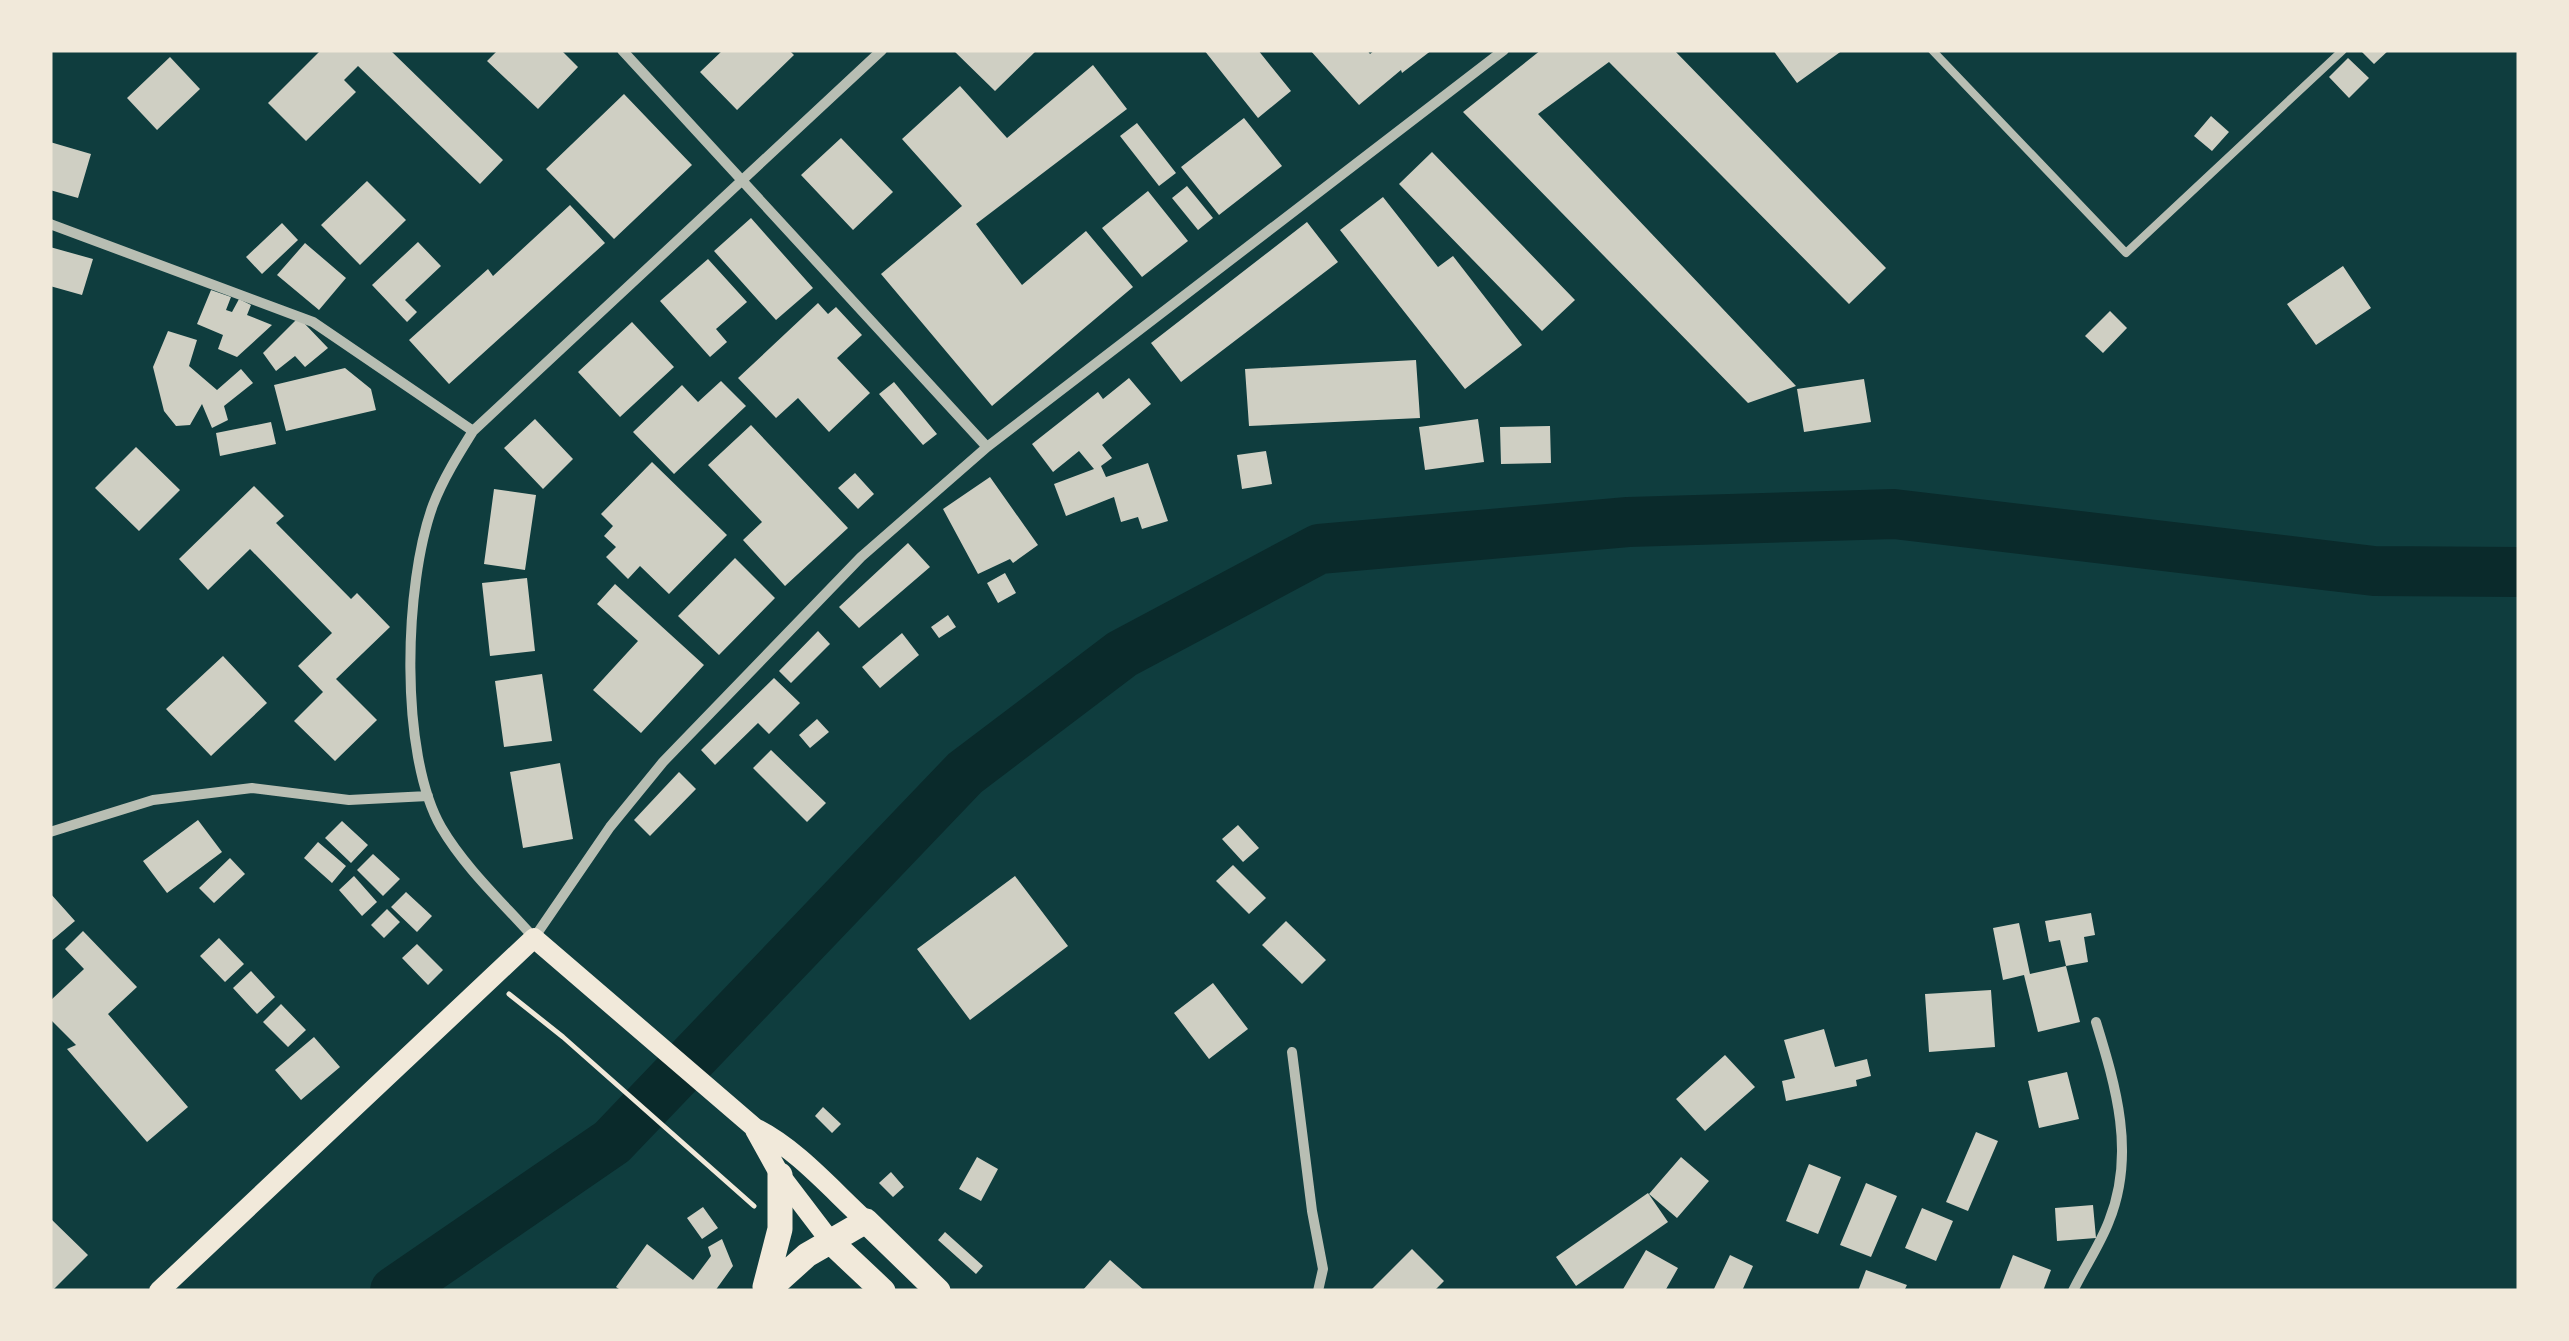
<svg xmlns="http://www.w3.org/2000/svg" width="2569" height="1341" font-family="Ubuntu,sans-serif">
<rect width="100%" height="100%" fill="#0f3d3e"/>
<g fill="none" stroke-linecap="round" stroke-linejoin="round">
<path stroke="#0a2a2b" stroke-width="50" d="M395,1291L612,1142L965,773L1122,654L1319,549L1628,522L1894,514L2374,571L2519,572"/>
</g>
<path fill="#cfcfc3" d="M321,50H390L503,160L480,184L358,66L344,80L356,92L306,141L268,103Z
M498,50H561L578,67L538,109L487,61Z
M723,50H789L794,55L737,110L700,72Z
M953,50H1037L995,91Z
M1204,50H1258L1291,91L1258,118Z
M1310,50H1367L1370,54L1375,50H1432L1402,73L1401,70L1359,105Z
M1541,50H1674L1886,268L1849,304L1609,62L1538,114L1796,386L1748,403L1463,112Z
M1773,50H1843L1797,83Z
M2360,50H2389L2374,64Z
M170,57L200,89L157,130L127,98Z
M2348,58L2369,78L2349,98L2329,77Z
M1093,65L1127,109L976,224L1022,285L1086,231L1133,287L992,406L881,274L962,206L902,139L960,86L1007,138Z
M624,94L692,165L614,239L546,169Z
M2211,116L2229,132L2212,151L2194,136Z
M1244,118L1282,166L1219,215L1181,167Z
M1137,123L1176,173L1159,186L1120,136Z
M841,138L893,192L853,230L801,175Z
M50,142L91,154L78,198L50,190Z
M1432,152L1575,300L1542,331L1399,184Z
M367,181L406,220L360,265L321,225Z
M1187,186L1213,218L1198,230L1172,198Z
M1148,191L1188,241L1142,277L1102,228Z
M1383,197L1438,267L1453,256L1522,345L1465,389L1340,230Z
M570,205L605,243L449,384L409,340L488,269L493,276Z
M751,218L813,288L776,320L714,251Z
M1307,222L1338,262L1181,382L1151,343Z
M282,223L298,240L262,274L246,257Z
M418,242L441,266L405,300L417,312L407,322L372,285Z
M305,243L346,278L319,310L277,275Z
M50,247L93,259L82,295L50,286Z
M708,259L747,302L716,329L727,342L710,357L660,301Z
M2343,266L2371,308L2316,345L2287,304Z
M211,290L231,297L226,310L232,312L239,299L251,305L247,315L272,325L237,357L218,349L223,335L197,324Z
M818,303L828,314L836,307L862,335L837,358L870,393L829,432L798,398L776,418L738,378Z
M2110,311L2127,328L2103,353L2085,336Z
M296,320L304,323L328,348L305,367L295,356L276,371L263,353Z
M632,322L674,367L620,417L578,372Z
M168,331L197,340L189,366L217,390L241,369L253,383L224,406L228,420L212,428L202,404L190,425L176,426L164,411L153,367Z
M1416,360L1420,418L1249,426L1245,369Z
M345,368L371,389L376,410L286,431L274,385Z
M1129,378L1151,404L1102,445L1112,458L1101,466L1106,477L1148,463L1168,521L1142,529L1138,517L1121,522L1114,497L1066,516L1054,484L1094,469L1079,451L1053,472L1032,444L1098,392L1103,399Z
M1864,379L1871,422L1804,432L1797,389Z
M721,381L746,406L674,474L633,432L682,385L698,402Z
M894,382L937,434L923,445L879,394Z
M535,419L573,459L543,489L504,448Z
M1478,419L1484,462L1425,470L1419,427Z
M271,422L276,444L220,456L216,433Z
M751,425L848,528L785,586L743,540L762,522L708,465Z
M1550,426L1551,463L1501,464L1500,427Z
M136,447L180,490L139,531L95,488Z
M1266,451L1272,484L1242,489L1237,455Z
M652,462L727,535L669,594L640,566L628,579L606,557L616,547L604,536L613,526L601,514Z
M855,473L874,494L858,509L838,488Z
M990,477L1038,545L1013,563L1010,559L978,574L943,509Z
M254,486L284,516L276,523L351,599L357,593L390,627L336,679L377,720L335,761L294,721L323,692L298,666L332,633L250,549L208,590L179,559Z
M494,489L536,495L525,570L484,564Z
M908,543L930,567L859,628L839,607Z
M735,558L775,598L719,655L678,616Z
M1005,573L1016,593L998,603L987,583Z
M527,578L535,651L490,656L482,583Z
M615,584L704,665L641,733L593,690L638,641L597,604Z
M948,615L956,627L939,638L931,627Z
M818,631L830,644L791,683L779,671Z
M902,633L919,655L880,688L862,667Z
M223,656L267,703L211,756L166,709Z
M542,674L552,741L504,747L495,681Z
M774,678L800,703L769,734L758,723L715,765L701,750Z
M817,719L829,732L810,748L799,735Z
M771,750L826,803L807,822L753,768Z
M560,763L573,839L523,848L510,772Z
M679,772L696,789L650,836L634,820Z
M198,820L222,852L167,893L143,861Z
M342,821L368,845L351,863L325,838Z
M1238,825L1259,848L1243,862L1222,839Z
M318,842L346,866L332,883L304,858Z
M373,854L400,879L383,896L357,870Z
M230,858L245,874L214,903L199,888Z
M1233,865L1266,898L1249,914L1216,881Z
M354,876L377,902L362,916L339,890Z
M1015,876L1068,946L970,1020L917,949Z
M406,892L432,916L417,932L391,907Z
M50,893L75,921L50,942Z
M387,909L400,922L384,938L371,925Z
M2091,913L2095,935L2084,937L2088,962L2066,966L2060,940L2049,942L2045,921Z
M1286,921L1326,960L1302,984L1262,945Z
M2019,923L2030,974L2066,966L2080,1022L2038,1032L2024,975L2003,980L1993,928Z
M83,931L137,987L108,1014L188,1107L147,1142L67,1049L76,1045L50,1019V1001L84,969L65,949Z
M219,938L244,964L225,982L200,956Z
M417,944L443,970L428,985L402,958Z
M251,971L275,997L257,1014L233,988Z
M1213,983L1248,1029L1209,1059L1174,1013Z
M1991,990L1995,1047L1929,1052L1925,994Z
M281,1004L306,1030L288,1047L263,1022Z
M1824,1029L1835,1067L1867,1059L1871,1076L1856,1080L1857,1086L1786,1101L1782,1081L1795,1078L1784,1040Z
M314,1037L340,1067L301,1100L275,1070Z
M1725,1055L1755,1087L1705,1131L1676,1099Z
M2067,1072L2079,1119L2039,1128L2028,1081Z
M823,1107L841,1124L832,1133L815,1116Z
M1976,1132L1998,1141L1968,1211L1946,1202Z
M977,1157L998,1169L981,1201L959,1189Z
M1681,1157L1709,1181L1677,1218L1649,1194Z
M1809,1164L1841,1177L1818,1234L1786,1221Z
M891,1172L904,1187L893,1197L879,1183Z
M1866,1183L1897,1196L1871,1257L1840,1245Z
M1648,1193L1668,1222L1576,1286L1556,1257Z
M2093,1205L2096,1238L2057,1241L2055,1208Z
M703,1207L718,1228L702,1239L687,1218Z
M1922,1208L1953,1221L1936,1261L1905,1248Z
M50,1218L88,1255L52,1291H50Z
M945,1232L983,1266L976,1274L938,1240Z
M722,1239L733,1266L715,1291H622L616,1287L647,1244L693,1280L711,1256L708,1247Z
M1412,1249L1444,1281L1434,1291H1370Z
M1646,1250L1678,1268L1665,1291H1622Z
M1730,1255L1753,1266L1742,1291H1713Z
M2013,1255L2051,1270L2043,1291H1999Z
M1110,1260L1145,1291H1082Z
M1866,1270L1907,1285L1904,1291H1858Z"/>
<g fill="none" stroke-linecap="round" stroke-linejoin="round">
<path stroke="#f1e9da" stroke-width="5" d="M509,994L563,1037L754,1206"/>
<path stroke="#b8beb3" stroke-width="8" d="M1932,50L2126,253L2343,50"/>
<path stroke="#b8beb3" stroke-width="10" d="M622,50L987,447
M882,50L473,431C458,455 443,479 433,505C404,584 399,753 441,827C465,868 503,903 534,938L610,827L663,762L861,557L987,447L1504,50
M50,224L313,322L473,431
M50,832L153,800L252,788L349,800L428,796
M1292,1052L1312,1211L1323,1269L1318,1291
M2073,1291C2084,1268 2100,1245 2109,1221C2136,1154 2116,1087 2096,1022"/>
<path stroke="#f1e9da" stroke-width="20" d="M755,1130L780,1175L831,1242
M159,1291L534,938L755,1128C796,1148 832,1190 866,1221"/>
<path stroke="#f1e9da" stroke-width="25" d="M831,1242L883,1291
M765,1287L780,1229V1175
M767,1291L807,1255L866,1221L938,1291"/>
</g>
<rect width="2569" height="1341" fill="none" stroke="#f1e9da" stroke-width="105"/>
</svg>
